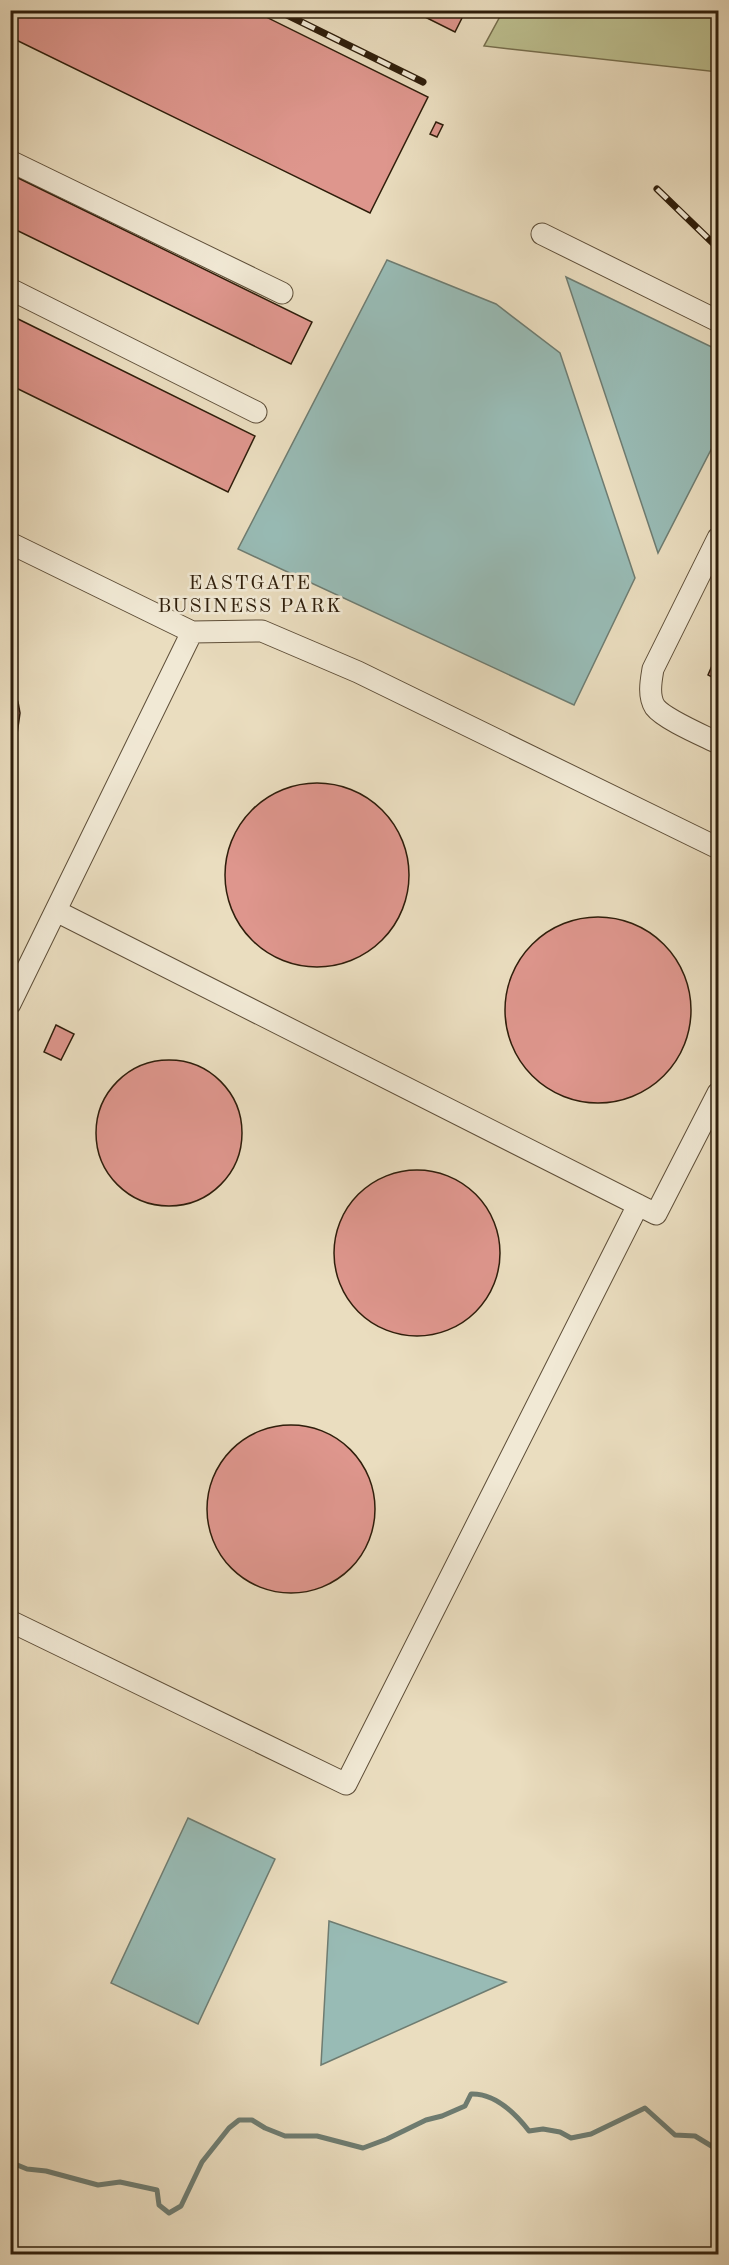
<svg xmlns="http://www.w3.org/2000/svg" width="729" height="2265" font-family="'Old Standard TT',serif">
<rect width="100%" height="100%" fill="#eaddbf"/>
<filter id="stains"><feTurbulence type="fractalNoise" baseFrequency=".00333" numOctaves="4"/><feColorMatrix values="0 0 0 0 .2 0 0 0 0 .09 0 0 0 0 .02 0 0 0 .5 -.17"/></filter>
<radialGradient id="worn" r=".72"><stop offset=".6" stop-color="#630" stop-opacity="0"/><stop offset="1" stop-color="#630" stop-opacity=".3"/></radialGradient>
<path fill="#bcbf8f" stroke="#766e4d" stroke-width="1.5" d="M503,11H718V72L484,46Z"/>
<path fill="#98bbb5" stroke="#6e7c71" stroke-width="1.5" d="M387,260L496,304L560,353L635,578L574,705L238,549Z
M566,277L718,350V436L658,553Z
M188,1818L275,1859L198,2024L111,1983Z
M329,1921L506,1982L321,2065Z"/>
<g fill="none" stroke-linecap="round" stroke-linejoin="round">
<path stroke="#6e7c71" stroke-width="5" d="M10,2162L27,2169L46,2171L98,2185L120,2182L157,2190L159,2205L169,2213L181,2206L202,2162L229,2128L239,2120H252L265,2128L285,2136H317L363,2148L387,2139L426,2120L442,2116L465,2106L471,2094C495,2093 515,2113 529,2131L543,2129L560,2132L571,2138L591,2134L645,2108L675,2135L695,2136L718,2150"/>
</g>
<path fill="#de968d" stroke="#2f1e0b" stroke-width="1.5" d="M19,10H252L428,97L370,213L10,37V28Z
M411,10H466L455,32Z
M436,122L443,125L437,137L430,134Z
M10,174L312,322L291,364L10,227Z
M10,315L255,436L228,492L10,385Z
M718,652V680L708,675Z
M10,684L18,702L20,713L17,734L10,748Z
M225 875a92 92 0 1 1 184 0a92 92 0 1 1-184 0Z
M505 1010a93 93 0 1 1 186 0a93 93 0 1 1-186 0Z
M56,1025L74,1034L61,1060L44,1052Z
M96 1133a73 73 0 1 1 146 0a73 73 0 1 1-146 0Z
M334 1253a83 83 0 1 1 166 0a83 83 0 1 1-166 0Z
M207 1509a84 84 0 1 1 168 0a84 84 0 1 1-168 0Z"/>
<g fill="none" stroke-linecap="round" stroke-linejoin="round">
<g stroke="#5e4e38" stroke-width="23">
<path id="minor" d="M10,161L282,293
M542,234L718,321
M10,289L256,412
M718,538L653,669C651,681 648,696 655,707C664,719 704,736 718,743
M10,543L192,632
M56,911L656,1214L718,1093
M10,1004L192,632L262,631L358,672L718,848
M10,1621L346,1784L638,1205"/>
</g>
<use href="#minor" stroke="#f1e9d5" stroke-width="21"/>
<g stroke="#2f1e0b" stroke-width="7">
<path id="rail" d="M277,10L423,82
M657,189L718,248"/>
</g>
<use href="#rail" stroke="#f1e9d5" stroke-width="4.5" stroke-dasharray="14" stroke-linecap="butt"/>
</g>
<g text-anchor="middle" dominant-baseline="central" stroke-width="5" stroke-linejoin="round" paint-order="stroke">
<g font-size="20" letter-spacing="1.5" fill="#2f1e0b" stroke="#f1e9d5">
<text x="250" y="584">EASTGATE<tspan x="250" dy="23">BUSINESS PARK</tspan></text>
</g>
</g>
<rect width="729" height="2265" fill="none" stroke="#eaddbf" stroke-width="36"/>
<rect x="12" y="12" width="705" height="2241" fill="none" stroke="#2f1e0b" stroke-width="3"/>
<rect x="18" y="18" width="693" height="2229" fill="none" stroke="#2f1e0b" stroke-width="1.5"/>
<rect width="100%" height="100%" filter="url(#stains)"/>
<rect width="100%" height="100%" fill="url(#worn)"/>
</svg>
